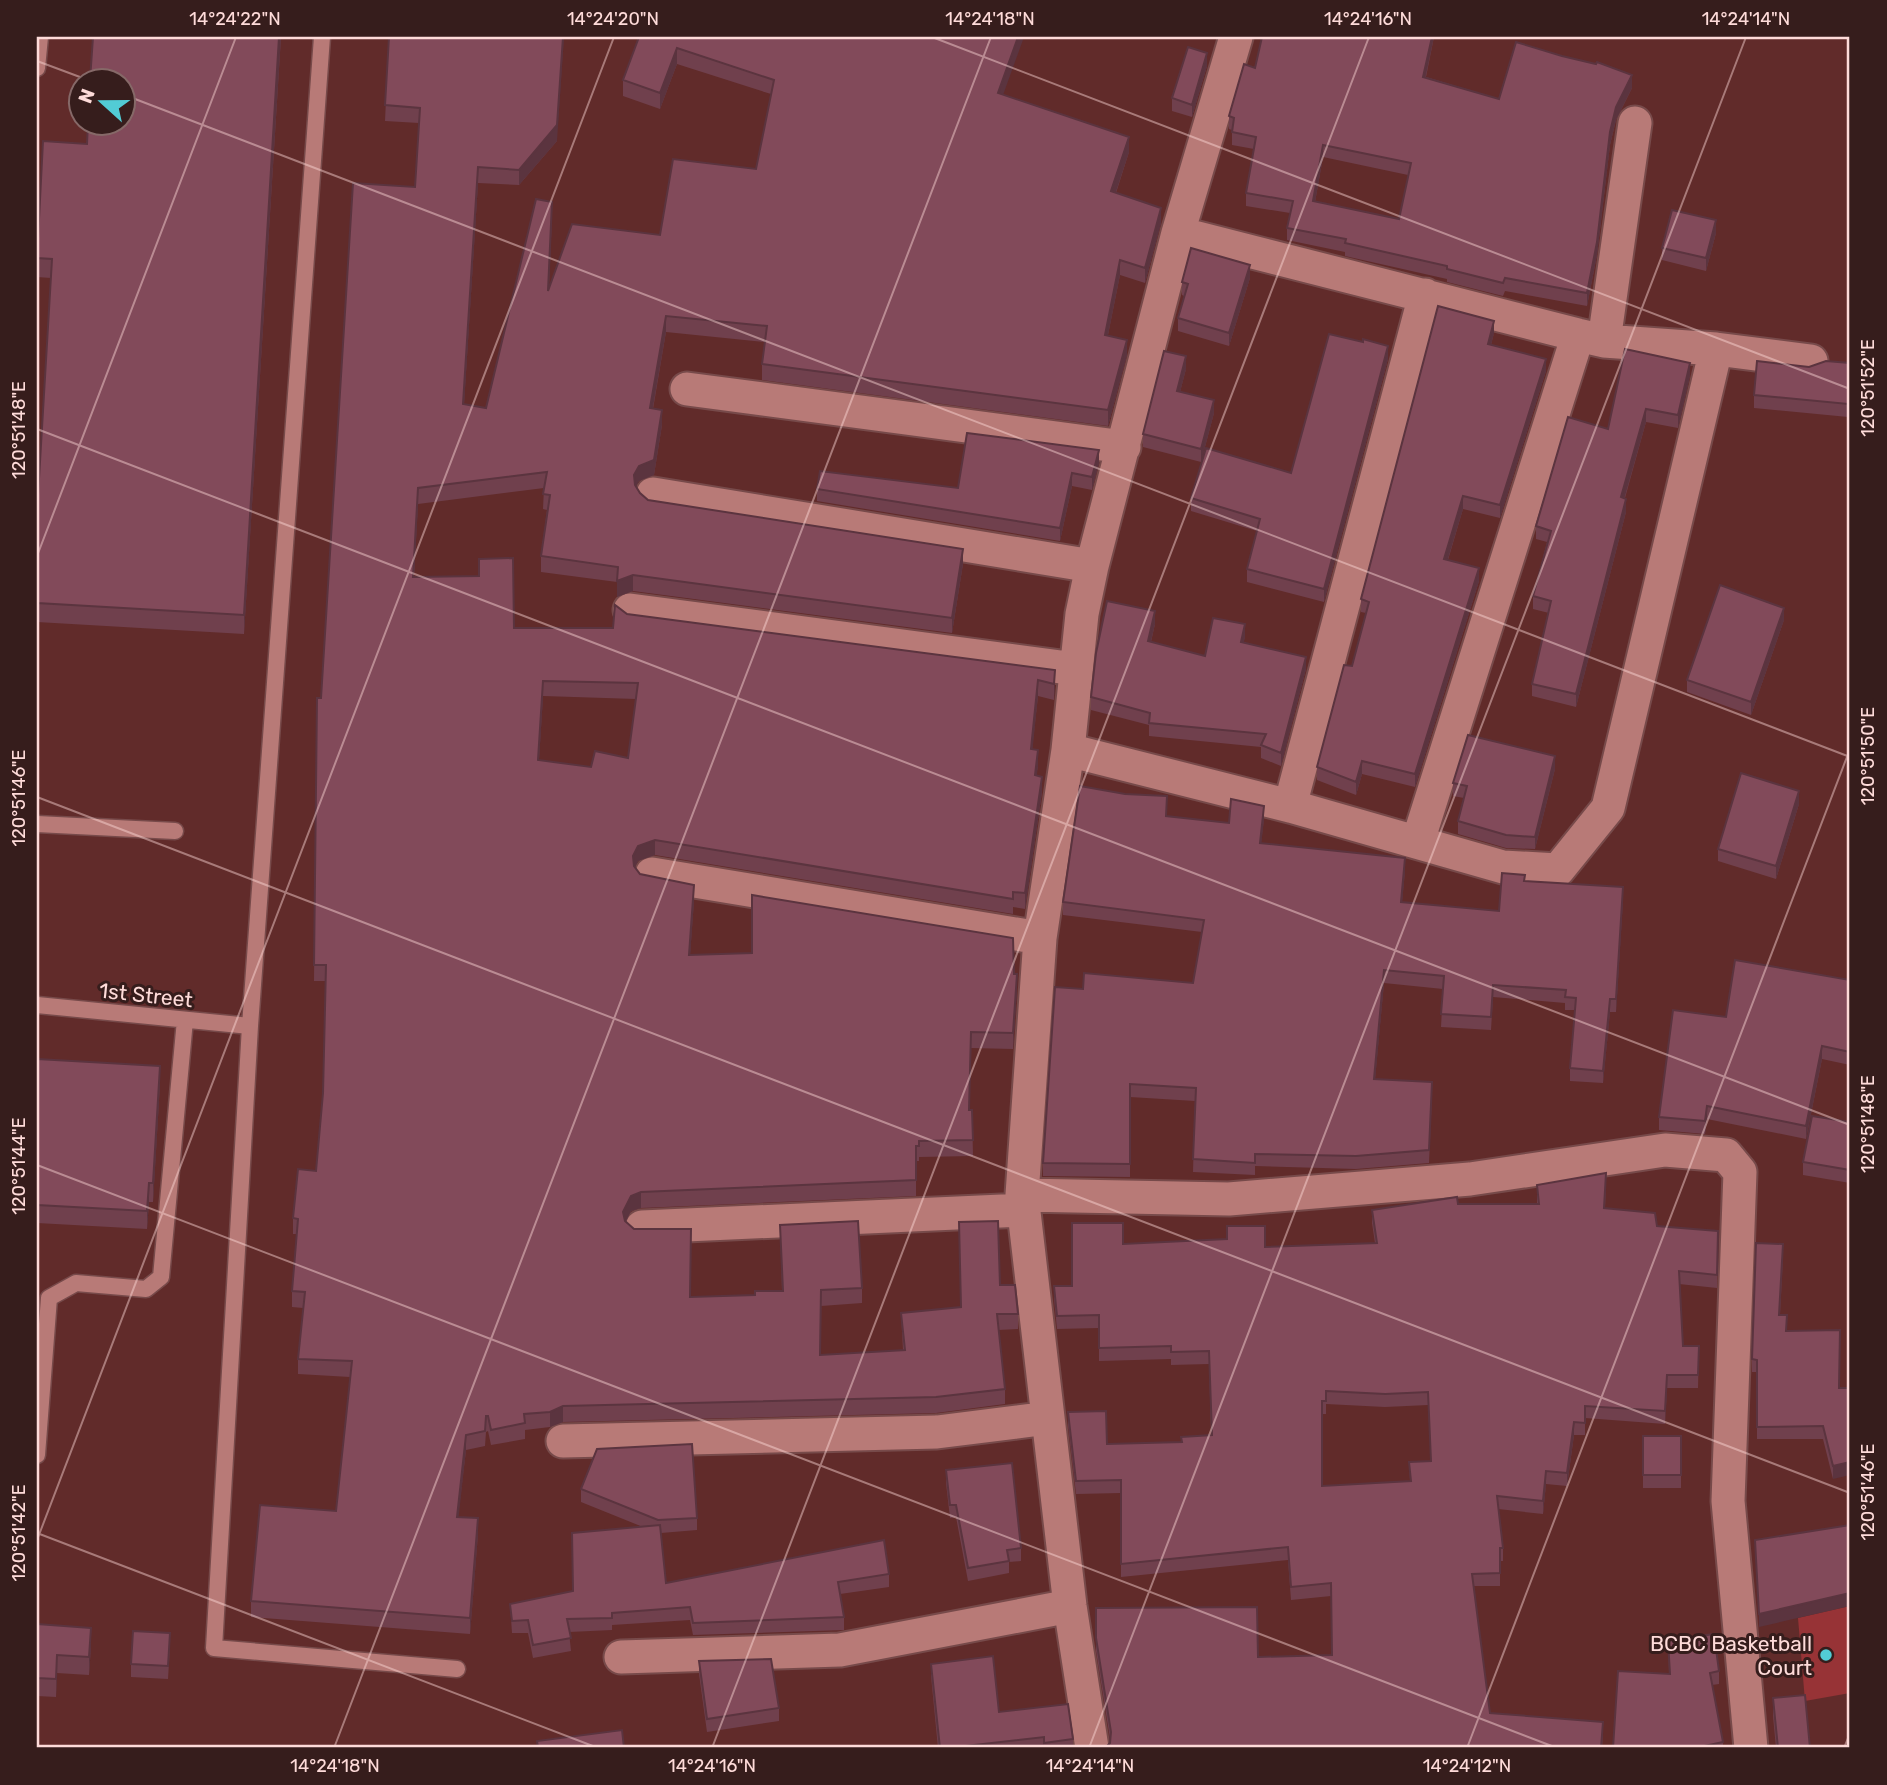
<svg xmlns="http://www.w3.org/2000/svg" width="1887" height="1785" font-family="Rubik,sans-serif">
<rect width="100%" height="100%" fill="#612b2a"/>
<path fill="#973336" d="M1850,1606V1693L1805,1701L1798,1618Z"/>
<g fill="none" stroke-linecap="round" stroke-linejoin="round">
<g stroke="#774a4a" stroke-width="19">
<path id="lane" d="M322,37L250,1026L214,1648L457,1669
M37,68L40,37
M37,824L175,831
M37,1005L250,1026
M37,1455L49,1298L76,1283L146,1289L161,1277L185,1020"/>
</g>
<g stroke="#774a4a" stroke-width="37">
<path id="street" d="M1604,341L1635,123
M1716,349L1811,361
M687,389L1124,447
M653,494L1092,566
M630,610L1076,669
M1068,750L1290,806L1503,867L1558,870L1608,808L1716,349L1604,341L1578,335L1178,233
M1290,806L1425,295
M1418,841L1578,335
M652,874L1040,938
M1022,1195L1229,1199L1470,1179L1665,1150L1726,1155L1740,1172L1728,1501L1751,1748
M642,1227L1023,1210
M563,1441L937,1432L1048,1418
M621,1657L840,1650L1070,1606
M1092,1748L1070,1606L1022,1195L1040,938L1068,750L1082,614L1092,566L1178,233L1236,37"/>
</g>
<use href="#lane" stroke="#b87a77" stroke-width="16"/>
<use href="#street" stroke="#b87a77" stroke-width="33"/>
</g>
<path fill="#70404d" fill-rule="evenodd" d="M281,37L244,634L37,622V512L51,278L37,277V244L87,144Z
M389,37L557,141L519,185L478,183L464,405L486,408L552,217L549,288L660,235L756,169L771,94L677,64L660,109L623,96V80L639,37L1003,95L1129,152L1116,193L1161,223L1145,283L1120,275L1108,335L1127,355L1108,426L762,380V364L765,342L666,332L653,409L662,425L654,475L639,481L636,486L640,493L648,500L963,564L952,633L633,591L617,597V582L541,572V556L547,510L543,509L544,488L418,504L414,577L514,628H613L627,614L1055,670L1054,700L1038,696L1032,750L1038,766L1036,776L1042,792L1025,909L1013,907V914L655,855L638,861L635,867L640,874L694,901L690,955L1014,974L1017,989L1013,1049L971,1048L969,1110H972L973,1156L919,1157V1161H916V1196L641,1208L631,1211L626,1222L690,1297L755,1295L782,1291L780,1225L862,1288V1303L821,1306L820,1355L903,1350L901,1313L961,1307L1000,1285L1018,1314V1329L998,1330L1005,1389V1404L936,1413L563,1422L550,1427L525,1430V1439L491,1445L488,1431L486,1432L485,1446L466,1450L458,1517L478,1534L470,1634L251,1617V1601L336,1511L350,1377L298,1374V1359L303,1308L292,1307V1291L297,1234H293V1218L316,1171L323,1093L326,981H314L317,698H321L415,187L419,123L385,121ZM543,696L636,699L628,758L591,767L539,760Z
M1262,37H1434L1426,77L1499,99L1632,88L1616,120L1610,145L1597,255L1587,306L1505,291L1503,296L1447,282V279L1345,256V252L1287,240V228L1290,213L1246,206V193L1254,149L1232,145V130L1229,129V116L1255,68ZM1323,157L1408,175L1399,219L1315,202Z
M1207,66L1192,117L1172,111V98Z
M1716,233L1706,271L1662,260V248Z
M1250,278L1229,346L1178,331V318L1184,296L1182,295V282Z
M1494,333L1491,345L1546,371L1500,518L1463,509L1448,560L1479,581L1415,787L1362,774L1356,795L1317,780V767L1352,666L1366,613L1361,612V599Z
M1388,359L1324,602L1247,582V569L1257,531L1191,511V498L1291,473Z
M1850,363V394L1848,417L1754,408V395L1809,367Z
M1186,369L1180,392L1214,413L1201,462L1143,447V434Z
M1690,376L1678,428L1646,422L1625,498L1626,512L1576,707L1532,696V684L1549,613L1533,609V596L1547,542L1536,539V526L1608,429Z
M1099,463L1092,490L1072,486L1060,541L817,501V489L958,488Z
M1784,620L1751,715L1687,692V680Z
M1155,624L1151,642L1205,656L1245,637L1243,643L1306,669L1281,766L1261,758V747L1149,736V725L1091,710V697Z
M1555,769L1535,849L1506,848L1458,834V821L1464,798L1453,796V783Z
M1799,804L1776,879L1718,861V849Z
M1167,816L1229,823L1264,819L1261,843L1405,871L1402,902L1499,911L1525,881L1623,900L1616,1012H1610L1603,1083L1570,1081V1068L1575,1010H1565V1003L1493,997L1491,1030L1441,1027L1443,989L1384,983L1375,1079L1432,1095L1429,1163L1356,1169L1255,1166V1175L1193,1172L1195,1101L1130,1097V1177L1043,1176V1163L1083,989L1193,983L1202,932L1063,915V902Z
M1850,980V1065L1822,1059L1806,1139L1707,1119L1705,1134L1659,1130V1117L1726,1017Z
M37,1059L160,1084L153,1202H149L147,1229L37,1223Z
M1850,1122V1183L1803,1175V1162Z
M1537,1185L1606,1186L1605,1208L1657,1226L1718,1244L1717,1288L1679,1284L1683,1346H1699L1698,1388H1667L1665,1424L1585,1418V1435H1574L1567,1486L1546,1484L1543,1514L1498,1509L1503,1548V1561H1500V1586H1474L1490,1713L1603,1735L1602,1748H1105L1110,1743V1739L1096,1651V1608L1258,1657L1332,1655L1331,1596L1291,1600L1288,1560L1121,1577V1493L1076,1494L1068,1425V1412L1107,1444L1182,1442L1211,1435L1209,1364L1171,1365V1359L1099,1361V1328L1057,1329L1054,1299V1286H1072L1123,1244L1265,1247L1375,1243L1372,1223V1210L1458,1204H1537ZM1326,1404L1385,1407L1428,1405L1431,1461L1409,1462L1410,1481L1322,1486V1414H1326Z
M1783,1257L1780,1315L1787,1331L1840,1330L1833,1479L1823,1439H1757V1372H1752V1359Z
M1643,1436H1681V1488H1643Z
M946,1470L1021,1548V1561L1009,1562V1573L968,1581L956,1517L950,1518L946,1483Z
M581,1489L697,1518V1530L661,1533L666,1583L889,1574V1587L840,1594L844,1617V1630L693,1635L690,1620L612,1625V1630L569,1632L571,1651L533,1658L528,1633H512L510,1604L573,1591L643,1527L581,1502Z
M37,1624L91,1646L89,1675L57,1673L56,1697L37,1696Z
M1668,1641L1719,1671V1684L1712,1685L1723,1742V1748H1613L1669,1674Z
M170,1646L168,1679L131,1677V1664Z
M699,1661L779,1708V1721L707,1732L699,1674Z
M931,1664L999,1712L1073,1739V1748H938L931,1676Z
M1773,1698L1810,1748H1776L1773,1716Z"/>
<path fill="#5b343f" d="M279,37H281L244,634V615Z
M563,37H564L557,141L519,185V170Z
M1018,37H1024L998,109V93Z
M1432,37H1434L1423,89V77Z
M677,48V64L660,109V93Z
M1207,53V66L1192,117V105Z
M1632,75V88L1616,120L1610,145L1597,255L1587,306V293L1610,132L1616,107Z
M1129,137V152L1111,207V191Z
M1323,145V157L1313,214V201Z
M478,167V183L463,420V404Z
M552,202V217L548,306V291Z
M1161,208V223L1145,283V268Z
M1716,220V233L1706,271V258Z
M1120,260V275L1105,350V335Z
M1250,265V278L1229,346V333Z
M666,316V332L650,424V408Z
M1494,321V333L1488,357V344Z
M1127,340V355L1108,426V410Z
M1388,346V359L1324,602V589Z
M1186,356V369L1177,404V391Z
M1546,359V371L1500,518V505Z
M1690,363V376L1678,428V415Z
M1214,400V413L1201,462V449Z
M1646,409V422L1621,510V497Z
M662,410V425L654,475L639,481L634,490V475Z
M1099,450V463L1092,490V477Z
M1072,473V486L1060,541V528Z
M418,488V504L413,592V577Z
M1463,496V509L1444,572V559Z
M1626,499V512L1576,707V694Z
M963,549V564L952,633V618Z
M1479,568V581L1415,787V774Z
M633,575V591L617,597V581Z
M1784,608V620L1751,715V702Z
M1155,611V624L1148,654V641Z
M1245,624V637L1241,655V642Z
M1306,657V669L1281,766V753Z
M1055,670V686L1054,700V684Z
M1038,680V696L1031,765V749Z
M543,681V696L538,776V760Z
M1038,750V766L1035,791V775Z
M1555,756V769L1535,849V837Z
M1362,761V774L1356,795V782Z
M1042,777V792L1025,909V893Z
M1799,791V804L1776,879V866Z
M1264,806V819L1260,856V843Z
M655,840V855L638,861L633,872V856L638,846Z
M1405,858V871L1401,915V902Z
M694,885V901L689,971V955Z
M1623,887V900L1616,1012V999Z
M1384,970V983L1374,1092V1079Z
M1017,974V989L1013,1049V1033Z
M1610,999V1012L1603,1083V1071Z
M1822,1046V1059L1806,1139V1126Z
M160,1066V1084L153,1202V1183Z
M1707,1106V1119L1705,1134V1121Z
M149,1183V1202L147,1229V1211Z
M641,1192V1208L631,1211L623,1227V1212L631,1196Z
M1667,1375V1388L1665,1424V1411Z
M563,1406V1422L550,1427V1412Z
M1574,1422V1435L1567,1486V1473Z
M466,1435V1450L457,1532V1517Z
M1850,1462V1475L1833,1479V1466Z
M1546,1471V1484L1543,1514V1501Z
M478,1518V1534L470,1634V1618Z
M1850,1593V1606L1759,1627V1614Z
M91,1628V1646L89,1675V1657Z
M57,1655V1673L56,1697V1679Z"/>
<path fill="#824a5a" stroke="#5b343f" stroke-width="2" fill-rule="evenodd" d="M93,37H279L244,615L37,603V512L52,259L37,258L43,141L87,144L88,122H122V80H90Z
M389,37H563L557,125L519,170L478,167L463,404L486,408L536,199L552,202L548,291L572,224L660,235L673,159L756,169L774,80L677,48L660,93L623,80L639,37H1018L998,93L1129,137L1111,191L1161,208L1145,268L1120,260L1105,335L1127,340L1108,410L762,364L767,326L666,316L650,408L662,410L654,460L639,466L634,475L635,485L640,493L648,500L963,549L952,618L633,575L617,581L618,567L541,556L550,495L543,494L547,472L418,488L413,577L479,576V559L513,558L514,628H613L615,605L627,614L1055,670L1054,684L1038,680L1031,749L1038,750L1035,775L1042,777L1025,893L1013,892V899L655,840L638,846L633,856L634,866L640,874L694,885L689,955L752,953V895L1013,938L1014,974H1017L1013,1033L971,1032L969,1110H972L973,1140L919,1141V1146H916V1180L641,1192L631,1196L623,1212L625,1221L634,1229H691L690,1297L755,1295V1291H783L780,1225L858,1221L862,1288L821,1290L820,1355L905,1350L901,1313L961,1307L959,1222L998,1221L1000,1285H1015L1018,1314H997L1005,1389L936,1397L563,1406L550,1412L524,1414L525,1423L491,1430L488,1416H486L485,1431L466,1435L457,1517L478,1518L470,1618L251,1601L260,1505L336,1511L352,1361L298,1359L305,1292L292,1291L298,1219L293,1218L298,1169L316,1171L323,1093L326,965H314L317,698H321L353,183L415,187L420,108L385,105ZM543,681L638,683L628,758L595,751L591,767L538,760Z
M1262,37H1432L1423,77L1499,99L1516,42L1562,56L1596,64L1597,62L1632,75L1616,107L1610,132L1597,242L1587,293L1505,278L1503,283L1447,269V266L1345,243L1346,239L1287,228L1293,201L1246,193L1256,137L1232,132L1234,118L1229,116L1244,64L1255,68ZM1323,145L1411,163L1399,219L1313,201Z
M1188,47L1207,53L1192,105L1172,98Z
M1672,210L1716,220L1706,258L1662,248Z
M1191,248L1250,265L1229,333L1178,318L1188,284L1182,282Z
M1438,306L1494,321L1488,344L1546,359L1500,505L1463,496L1444,559L1479,568L1415,774L1362,761L1356,782L1317,767L1344,665L1352,666L1369,602L1361,599Z
M1329,334L1363,342V339L1388,346L1324,589L1247,569L1260,519L1191,498L1206,448L1291,473Z
M1625,349L1690,363L1678,415L1646,409L1621,497L1626,499L1576,694L1532,684L1551,601L1533,596L1551,531L1536,526L1568,417L1608,429Z
M1164,351L1186,356L1177,391L1214,400L1201,449L1143,434Z
M1757,361L1809,367L1826,361L1850,363V382L1848,404L1754,395Z
M967,433L1099,450L1092,477L1072,473L1060,528L817,489L820,471L958,488Z
M1720,585L1784,608L1751,702L1687,680Z
M1107,601L1155,611L1148,641L1205,656L1213,618L1245,624L1241,642L1306,657L1281,753L1261,745L1266,734L1149,723L1150,713L1091,697L1096,653Z
M1468,735L1555,756L1535,837L1506,835L1458,821L1467,786L1453,783Z
M1741,773L1799,791L1776,866L1718,849Z
M1080,786L1125,794L1167,796L1166,816L1229,823L1231,799L1264,806L1260,843L1405,858L1401,902L1499,911L1502,873L1525,875L1524,881L1623,887L1616,999H1610L1603,1071L1570,1068L1576,998L1565,997L1566,990L1493,985L1491,1017L1441,1014L1444,976L1384,970L1374,1079L1432,1082L1429,1150L1356,1156L1255,1154V1163L1193,1159L1196,1088L1130,1084V1164L1043,1163L1055,987L1083,989L1084,973L1193,983L1204,920L1063,902Z
M1735,960L1850,980V1052L1822,1046L1806,1126L1707,1106L1705,1121L1659,1117L1673,1010L1726,1017Z
M37,1059L160,1066L153,1183H149L147,1211L37,1205Z
M1812,1116L1850,1122V1170L1803,1162Z
M1606,1173L1604,1208L1655,1213L1657,1226L1718,1231L1717,1275L1679,1271L1683,1346H1699L1698,1375H1667L1665,1411L1585,1406V1423L1574,1422L1567,1473L1546,1471L1543,1501L1497,1496L1503,1548H1500V1573L1472,1574L1490,1713L1603,1722L1601,1748H1105L1110,1743L1111,1732L1096,1638V1608L1257,1607L1258,1657L1332,1655L1331,1583L1291,1587L1288,1547L1121,1564V1480L1076,1481L1068,1412L1106,1411L1107,1444L1182,1442L1181,1437L1212,1435L1209,1351L1171,1352V1346L1099,1348V1315L1057,1316L1054,1286H1072V1223H1123V1244L1227,1239V1226H1265V1247L1377,1243L1372,1210L1457,1197L1458,1204H1539L1537,1185ZM1326,1391L1385,1394L1428,1392L1431,1461L1409,1462L1411,1481L1322,1486V1401H1326Z
M1756,1243L1783,1244L1779,1315H1787L1786,1331L1840,1330L1839,1388H1850V1462L1833,1466L1823,1426L1757,1427V1360L1752,1359Z
M1643,1436H1681V1475H1643Z
M692,1444L697,1518L658,1520L581,1489L597,1449Z
M1012,1463L1021,1548L1007,1550L1009,1561L968,1568L956,1505H950L946,1470Z
M660,1525L666,1583L884,1540L889,1574L838,1582L844,1617L693,1623L690,1607L612,1613V1618L567,1619L571,1638L533,1645L528,1620L512,1621L510,1604L573,1591L572,1533Z
M1850,1525V1593L1759,1614L1755,1540Z
M37,1624L91,1628L89,1657L57,1655L56,1679L37,1678Z
M133,1631L170,1633L168,1666L131,1664Z
M1714,1634L1719,1671L1710,1673L1723,1742L1704,1746V1748H1613L1618,1671L1670,1674L1668,1641Z
M993,1656L999,1712L1068,1704L1073,1739L1044,1743V1737L948,1748H940L931,1664Z
M771,1659L779,1708L707,1719L699,1661Z
M1805,1695L1810,1748H1778L1773,1698Z
M622,1730L624,1748H538L537,1741Z"/>
<path fill="none" stroke="#fedbd9" stroke-width="2" stroke-opacity="0.45" d="M932,37L1850,389M37,61L88,80M122,94L1850,757M37,429L1850,1125M37,556L236,37M37,797L1850,1493M37,1165L1557,1748M37,1533L598,1748M37,1540L614,37M334,1748L991,37M712,1748L1369,37M1089,1748L1746,37M1467,1748L1850,749M1844,1748L1850,1733"/>
<circle fill="#52ccd5" stroke="#361d1c" stroke-width="2.5" cx="1826" cy="1655" r="7"/>
<g text-anchor="middle" dominant-baseline="central" stroke-width="6" stroke-linejoin="round" paint-order="stroke">
<g font-size="21" fill="#fedbd9" stroke="#361d1c">
<text transform="translate(146 995) rotate(6)">1st Street</text>
</g>
<g font-size="21" fill="#fedbd9" stroke="#361d1c" text-anchor="end">
<text x="1812" y="1643">BCBC Basketball<tspan x="1812" dy="24">Court</tspan></text>
</g>
</g>
<rect width="1887" height="1785" fill="none" stroke="#361d1c" stroke-width="77"/>
<g transform="translate(102 102) rotate(291)"><circle r="33" fill="#361d1c" stroke="#866968" stroke-width="2"/>
<path d="M0-5L12 26L0 18L-12 26Z" fill="#52ccd5"/>
<text y="-10" font-size="19" font-weight="bold" text-anchor="middle" fill="#fedbd9">N</text>
</g>
<rect x="38" y="38" width="1810" height="1708" fill="none" stroke="#fedbd9" stroke-width="2.5"/>
<g font-size="18" text-anchor="middle" fill="#fedbd9">
<text x="235" y="25">14°24'22"N</text>
<text x="613" y="25">14°24'20"N</text>
<text x="990" y="25">14°24'18"N</text>
<text x="1368" y="25">14°24'16"N</text>
<text x="1746" y="25">14°24'14"N</text>
<text transform="translate(1868 388) rotate(-90)" y="6">120°51'52"E</text>
<text transform="translate(19 430) rotate(-90)" y="6">120°51'48"E</text>
<text transform="translate(1868 756) rotate(-90)" y="6">120°51'50"E</text>
<text transform="translate(19 798) rotate(-90)" y="6">120°51'46"E</text>
<text transform="translate(1868 1124) rotate(-90)" y="6">120°51'48"E</text>
<text transform="translate(19 1166) rotate(-90)" y="6">120°51'44"E</text>
<text transform="translate(1868 1492) rotate(-90)" y="6">120°51'46"E</text>
<text transform="translate(19 1533) rotate(-90)" y="6">120°51'42"E</text>
<text x="335" y="1772">14°24'18"N</text>
<text x="712" y="1772">14°24'16"N</text>
<text x="1090" y="1772">14°24'14"N</text>
<text x="1467" y="1772">14°24'12"N</text>
</g>
</svg>
